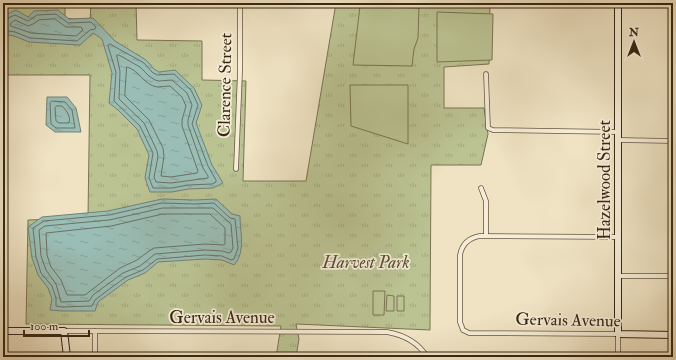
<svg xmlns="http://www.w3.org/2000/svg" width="676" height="360" font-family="'IM FELL Double Pica',serif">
<defs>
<pattern id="park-tufts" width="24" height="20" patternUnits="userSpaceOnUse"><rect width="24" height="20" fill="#bbc393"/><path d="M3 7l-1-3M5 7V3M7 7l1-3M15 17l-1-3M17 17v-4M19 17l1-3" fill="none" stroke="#a2a77e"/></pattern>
<pattern id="water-ripples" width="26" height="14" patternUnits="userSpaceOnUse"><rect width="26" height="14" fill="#9abeb6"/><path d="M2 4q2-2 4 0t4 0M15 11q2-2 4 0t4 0" fill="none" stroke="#85a39b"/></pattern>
</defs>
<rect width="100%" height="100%" fill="#efe3c3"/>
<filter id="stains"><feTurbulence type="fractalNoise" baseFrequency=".005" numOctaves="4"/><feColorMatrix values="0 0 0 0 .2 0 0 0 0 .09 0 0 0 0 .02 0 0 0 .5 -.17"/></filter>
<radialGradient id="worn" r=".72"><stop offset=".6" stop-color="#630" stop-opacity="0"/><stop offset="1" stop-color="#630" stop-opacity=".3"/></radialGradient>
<path fill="url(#park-tufts)" stroke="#7a7452" d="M3,3H65V18L90,21L91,3H136L137,40L202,41V80L246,81L243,181H306L336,3H490L489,64L444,67V108H484L488,134L481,165H431L430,330L296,324L299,339L296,357H276L281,326L26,324L28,220L88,218L90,75H3Z"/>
<path fill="#bbc393" stroke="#7a7452" d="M360,6L419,8L418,38L414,49L412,66L353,65Z
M437,12L493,14L492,60L437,62Z
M350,85H408V144L351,126Z
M373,291H385L384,315H373Z
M387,295L394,296V311H386Z
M397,296H404V311H397Z"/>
<path fill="url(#water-ripples)" stroke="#738174" d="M16,10L28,17L34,11L58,10L69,19L93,18L115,41L146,60L154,69L159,72L175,70L194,88L202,105L196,123L212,165L223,183L213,188L188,189L172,192H150L145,178L149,155L137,129L118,110L109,103L112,73L102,39L93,33L80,45L29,42L14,36L3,34V16Z
M47,97H67L76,108L81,132H55L46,125Z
M162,199L195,200L216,199L232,214L240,216C240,232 246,252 234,265L222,260L205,259L158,262L145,273L128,280L98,302L95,311H62L50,310L52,299L48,288L38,275L32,258L28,227L42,217L108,211Z"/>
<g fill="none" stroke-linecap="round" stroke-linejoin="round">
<path stroke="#6a7264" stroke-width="1" d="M55,19L66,27H81L83,30L76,36L31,33L11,26L10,24L15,20L28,26L33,24L39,20Z
M3,20L15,15L28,21L37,15L56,14L68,23L91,22L96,27L95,29L90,30L77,41L30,38L15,32L3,30
M110,44L144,63L152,72L157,75L174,74L191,90L198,105L192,124L208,166L216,180V182L212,184L188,185L172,188H153L149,178L153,153L140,126L114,101L116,72L108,46Z
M117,55H119L140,67L149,76L155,80L159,81L172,80L187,93L192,105L188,120V125L203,168L208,176V178L171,183L156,182L154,177L158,157L157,151L144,123L119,99L120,72Z
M127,67C139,70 144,85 157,87C161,87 166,86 170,86L182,97L186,106L182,120V126L198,171L197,173L171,177L161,176L164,156L163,148L149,120L125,96Z
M52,101L65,102L72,110L75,128H56L51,124L50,103Z
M57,106H62C67,111 71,117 69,123H59L56,121L55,108Z
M162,203L195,204L214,203L230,218L235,219L238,248L234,259L231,260L222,256L205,255L157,259L143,270L126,277L108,290L95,300L92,306L62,307L56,306V298L52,286L41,273L36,257L33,228L44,221L109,215Z
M163,208H213L231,224L233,248L231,252L229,253L222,251L205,250L155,254L140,266L123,273L93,295L89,301L61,302L56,284L46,270L41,256L39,230L45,226L109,220Z
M163,214H210L225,228V244L224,245L205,244L154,248L149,251L137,260L120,268L85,295H67L61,280L51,267L47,255L46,233L111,226Z"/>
<g stroke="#66553e" stroke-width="5.5">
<path id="street" d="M486,74L488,128L493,130L618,132
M618,140L673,141
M236,169L240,72V3
M481,188L486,201V236
M618,276H673
M64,331L387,332C404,335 418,342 427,357
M95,357V331
M618,357V334L469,333L463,330L460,322V255C462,244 468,238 480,236L618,237"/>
</g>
<g stroke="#392611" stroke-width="8">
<path id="secondary" d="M618,3V334L673,335
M3,331H64L67,357"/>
</g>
<use href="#street" stroke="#f5edd8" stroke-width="4"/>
<use href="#secondary" stroke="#f5edd8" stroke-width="6"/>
</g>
<g text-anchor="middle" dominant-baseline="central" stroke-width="3.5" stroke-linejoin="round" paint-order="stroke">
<g font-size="17" fill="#392611" stroke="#f5edd8">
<text transform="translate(225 85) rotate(-89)">Clarence Street</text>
<text transform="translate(604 180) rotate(-90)">Hazelwood Street</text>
<text x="222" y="317">Gervais Avenue</text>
<text transform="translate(568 320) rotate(1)">Gervais Avenue</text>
</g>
<g font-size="17" font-style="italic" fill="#5a4d32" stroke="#f5edd8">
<text x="366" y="262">Harvest Park</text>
</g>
</g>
<rect width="676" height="360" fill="none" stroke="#efe3c3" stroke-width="16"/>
<rect x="4" y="4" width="668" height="352" fill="none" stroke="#392611" stroke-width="2"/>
<rect x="8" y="8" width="660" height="344" fill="none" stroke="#392611"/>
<g transform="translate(634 42)" stroke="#f5edd8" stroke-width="3" paint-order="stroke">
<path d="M0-3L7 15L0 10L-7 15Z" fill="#392611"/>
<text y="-6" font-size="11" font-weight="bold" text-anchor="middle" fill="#392611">N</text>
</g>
<path d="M24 330v6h65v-6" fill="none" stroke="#392611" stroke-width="2"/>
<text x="30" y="330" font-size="12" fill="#392611" stroke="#f5edd8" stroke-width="3" paint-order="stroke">100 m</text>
<rect width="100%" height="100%" filter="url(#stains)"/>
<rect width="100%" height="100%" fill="url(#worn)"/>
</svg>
